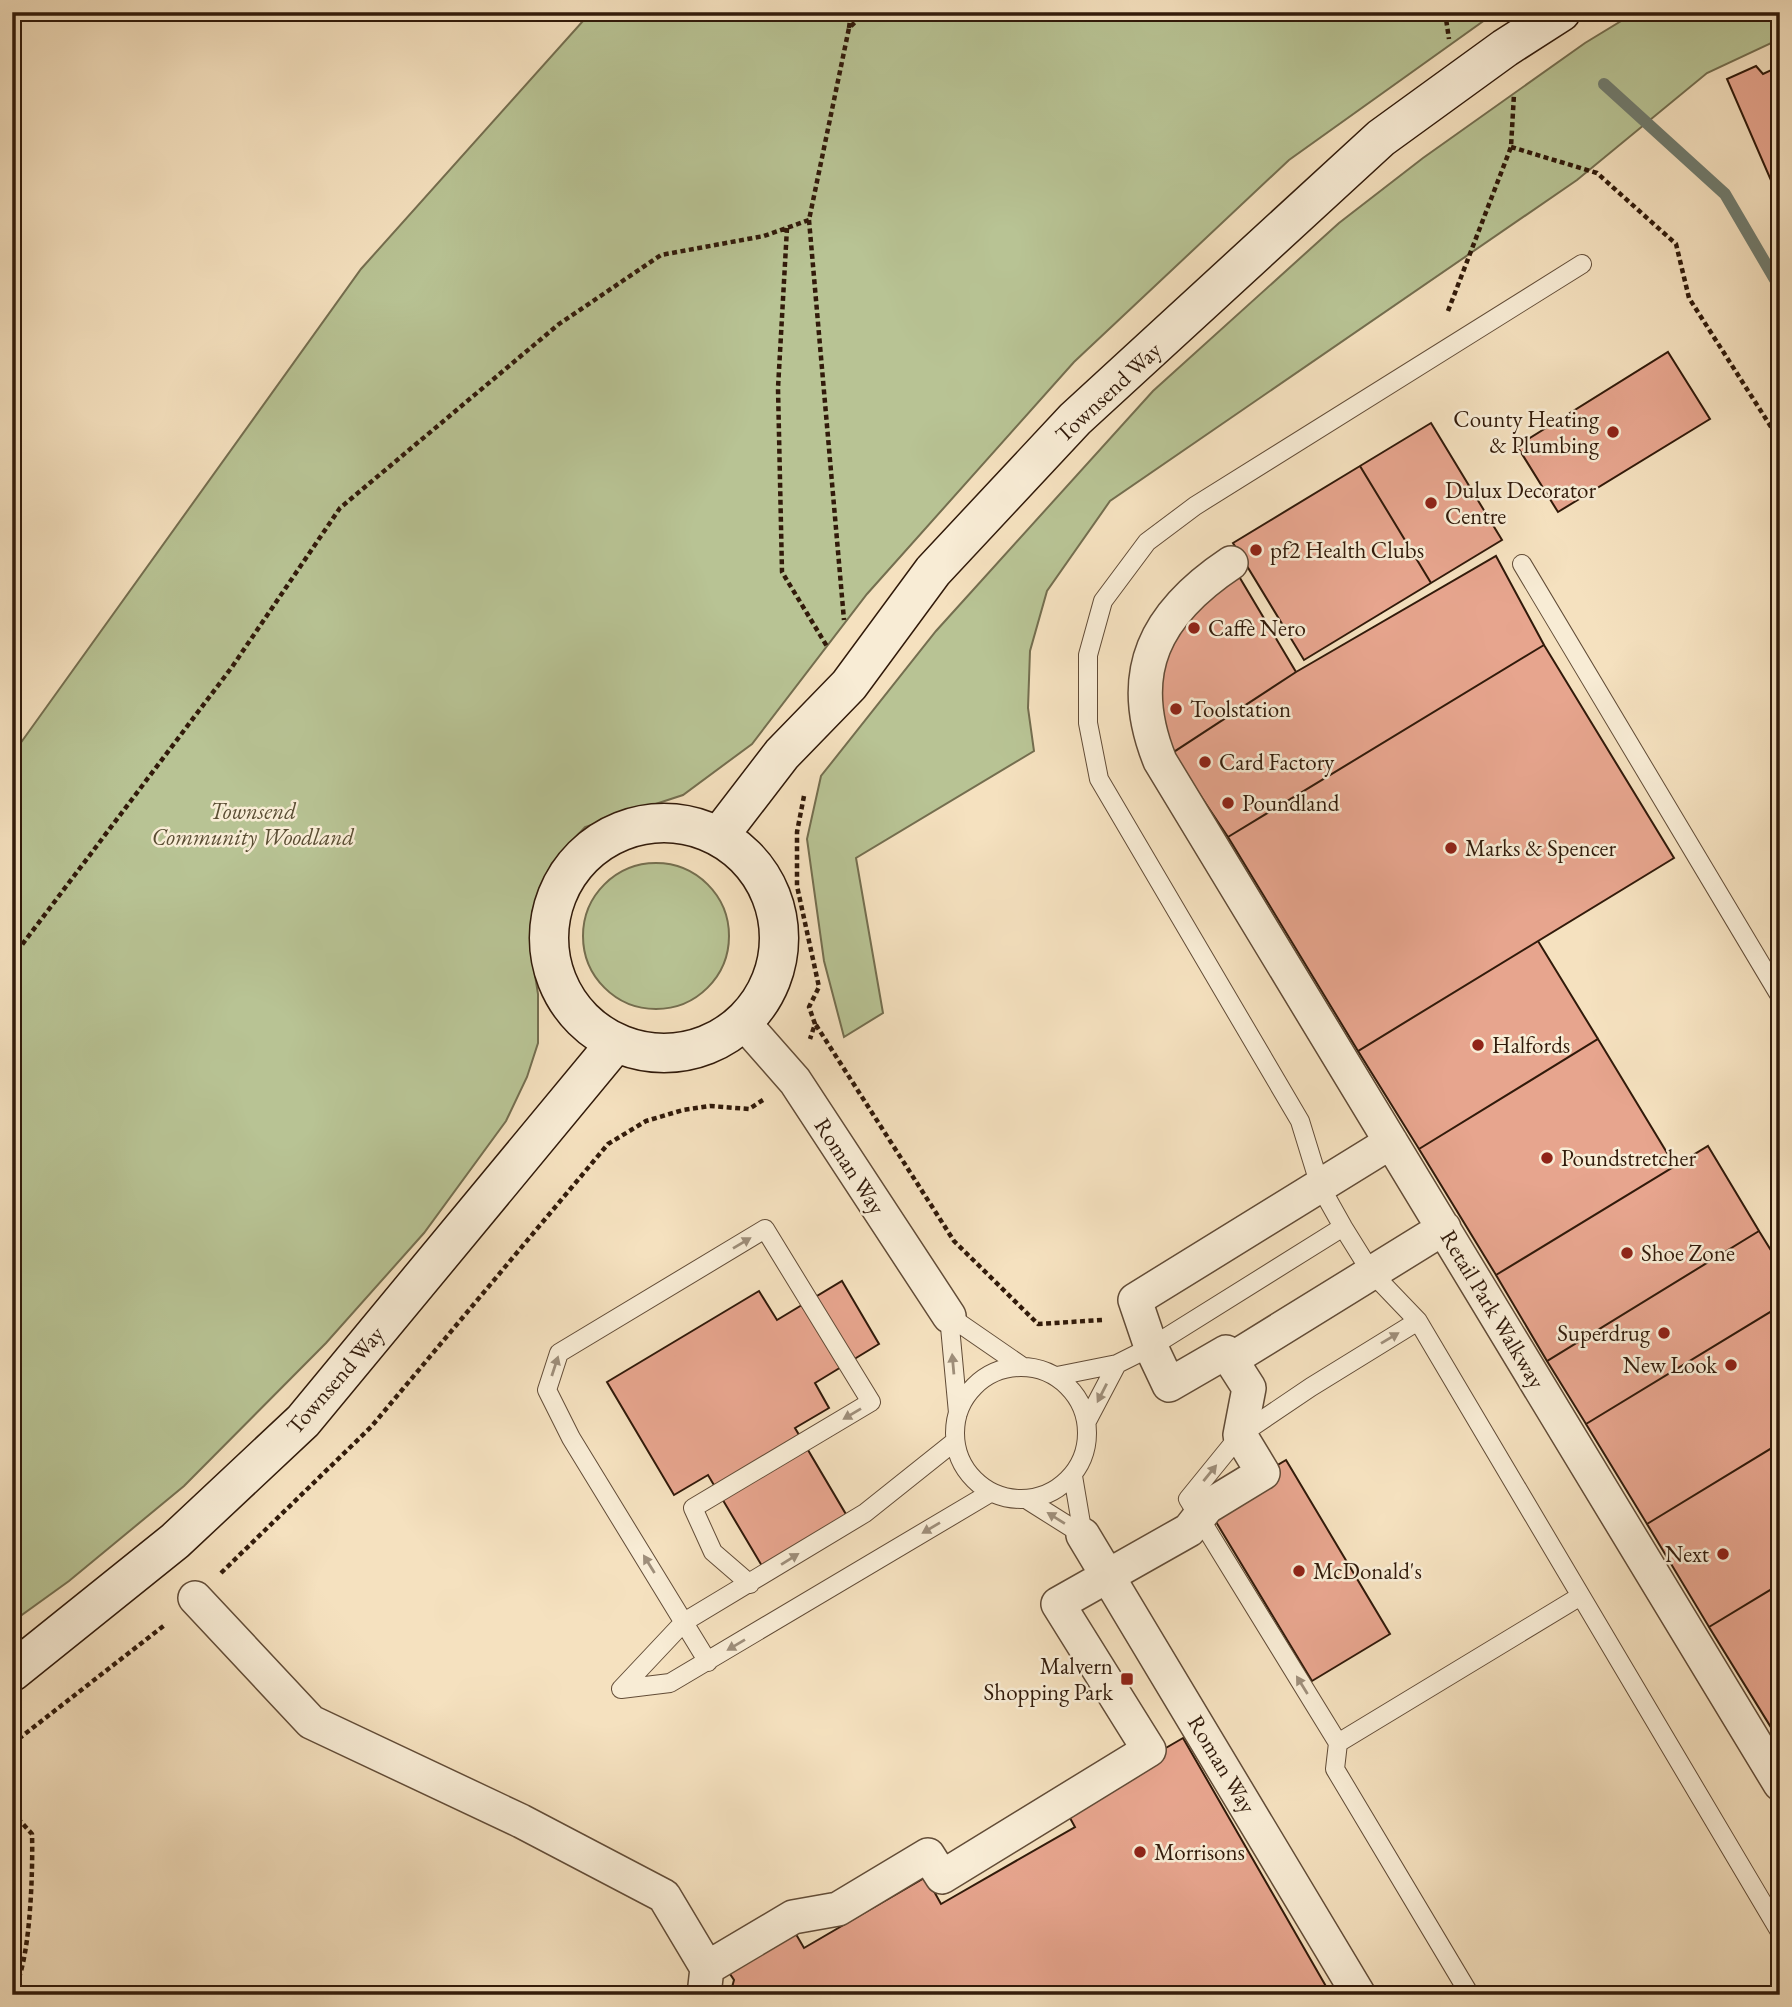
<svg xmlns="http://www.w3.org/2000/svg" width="1792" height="2007" font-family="'EB Garamond',serif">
<rect width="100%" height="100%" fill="#f5e1bf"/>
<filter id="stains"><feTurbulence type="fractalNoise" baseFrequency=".00286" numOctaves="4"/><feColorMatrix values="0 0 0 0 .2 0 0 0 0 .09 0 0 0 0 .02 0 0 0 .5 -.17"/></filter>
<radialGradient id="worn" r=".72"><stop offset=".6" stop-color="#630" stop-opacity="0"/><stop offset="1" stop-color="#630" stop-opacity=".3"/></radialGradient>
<path fill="#b8c394" stroke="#746e4f" stroke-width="2" d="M591,12H1496L1289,160L1074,362L867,594L752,744L683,795L585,827L552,863L532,912V956L538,994V1043L527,1077L506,1121L424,1233L326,1343L184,1486L69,1581L12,1622V755L361,269Z
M1636,12H1780V39L1707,73L1577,180L1110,501L1047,591L1030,651L1028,708L1034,751L856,858L883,1013L844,1037L824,961L807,839L821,776L936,631L1153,391L1339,223L1423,158L1585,43Z
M583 936a73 73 0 1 1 146 0a73 73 0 1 1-146 0Z"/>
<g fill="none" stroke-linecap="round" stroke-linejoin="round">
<path stroke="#717c6f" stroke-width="12" d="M1604,84L1725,194L1780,288"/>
</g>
<path fill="#e7a58e" stroke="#311a0a" stroke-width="2" d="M1756,66L1763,74L1780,66V201L1727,79Z
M1668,352L1710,419L1558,512L1517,446Z
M1431,423L1502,540L1431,583L1360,466Z
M1360,466L1431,583L1304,660L1233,543Z
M1496,556L1544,645L1228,837L1172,753L1296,672Z
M1231,563L1296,672L1160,761L1149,656Z
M1544,645L1674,858L1358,1051L1228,837Z
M1538,941L1598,1039L1419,1149L1358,1051Z
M1598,1039L1675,1166L1496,1275L1419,1149Z
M1708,1146L1759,1231L1547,1361L1496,1275Z
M1759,1231L1780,1265V1306L1586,1424L1547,1361Z
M842,1281L879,1344L815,1383L829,1408L795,1428L847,1516L762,1566L708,1475L674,1495L607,1382L759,1291L777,1320Z
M1780,1306V1443L1647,1524L1586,1424Z
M1780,1443V1584L1709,1627L1647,1524Z
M1286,1460L1390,1634L1312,1681L1207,1507Z
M1780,1584V1742L1709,1627Z
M1183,1738L1331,1995H730L734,1980L726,1968L793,1929L804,1948L926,1877L941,1904L1075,1827L1064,1807Z"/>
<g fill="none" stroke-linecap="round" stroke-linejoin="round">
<g stroke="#624c37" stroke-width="20">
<path id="lane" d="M1582,264L1195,506L1147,542L1103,601L1088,655V723L1099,779L1300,1121L1320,1186L1343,1227L1371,1272L1418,1321L1780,1932
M1522,564L1780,996
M949,1316L958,1413
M949,1316L1023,1367
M955 1433a66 66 0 1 1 132 0a66 66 0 1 1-132 0Z
M1057,1376L1117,1364L1151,1347L1343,1227
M1087,1421L1117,1364
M1073,1476L1083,1535
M1029,1501L1083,1535
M708,1662L571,1438L547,1390L559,1353L765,1229L871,1402L693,1508L713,1552L750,1584
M621,1689L670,1683L990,1493
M621,1689L684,1622L865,1513L954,1442
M1338,1743L1188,1499L1240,1435L1311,1387L1418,1321
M1470,1995L1335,1769L1338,1743L1579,1597"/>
</g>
<g stroke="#624c37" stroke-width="36">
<path id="street" d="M1231,563C1156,613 1124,672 1160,761L1780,1784
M744,1023L795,1081L949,1316
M1232,1359L1444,1228
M1083,1535L1359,1995
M195,1598L311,1722L521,1821L664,1896L707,1968L704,1995
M707,1968L793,1917L838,1909L928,1855L942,1877L1149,1750L1058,1604L1189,1530L1207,1507L1263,1473L1240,1435L1249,1388L1226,1352L1169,1385L1151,1347L1135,1300L1391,1142"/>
</g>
<g stroke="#311a0a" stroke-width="41">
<path id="secondary" d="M549 938a115 115 0 1 1 230 0a115 115 0 1 1-230 0Z
M719,836L782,754L849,685L933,571L1075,419L1381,138L1505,48L1561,12
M12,1672L175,1541L303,1421L614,1045"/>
</g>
<path stroke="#311a0a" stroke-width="4.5" stroke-dasharray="5 3.5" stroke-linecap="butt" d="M1445,12L1449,39
M849,28L851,12
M1511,147L1597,173L1676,244L1689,298L1780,441
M809,220L844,620
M787,228L778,388L782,572L828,648
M1448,311L1511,147L1514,94
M804,796L797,832V886L819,987L809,1007L815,1024L810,1039
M12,958L232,667L340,508L559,324L661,255L764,236L809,220L849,28L866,12
M816,1025L954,1241L1038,1324L1102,1320
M221,1573L371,1427L608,1144L646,1121L683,1110L710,1106L749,1109L763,1100
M12,1744L166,1624
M12,1812L32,1834C33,1865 31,1969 12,1991"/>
<use href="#lane" stroke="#f8ecd5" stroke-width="18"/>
<use href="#street" stroke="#f8ecd5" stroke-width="33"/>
<use href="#secondary" stroke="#f8ecd5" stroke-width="38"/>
</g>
<defs><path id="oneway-solid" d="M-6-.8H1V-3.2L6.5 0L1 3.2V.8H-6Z" transform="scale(1.75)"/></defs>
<g fill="#9e8e7a">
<use href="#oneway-solid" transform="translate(742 1243) rotate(-31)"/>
<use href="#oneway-solid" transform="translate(1390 1338) rotate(-31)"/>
<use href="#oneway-solid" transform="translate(953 1364) rotate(-95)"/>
<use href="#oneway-solid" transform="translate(555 1366) rotate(-72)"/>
<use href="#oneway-solid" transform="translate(1102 1393) rotate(117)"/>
<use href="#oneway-solid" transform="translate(852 1414) rotate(149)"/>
<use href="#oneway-solid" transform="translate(1210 1473) rotate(-51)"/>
<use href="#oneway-solid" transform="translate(1056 1518) rotate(-148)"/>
<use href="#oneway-solid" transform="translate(931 1528) rotate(149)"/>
<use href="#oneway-solid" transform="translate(790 1559) rotate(-32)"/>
<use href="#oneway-solid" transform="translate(649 1564) rotate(-122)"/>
<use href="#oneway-solid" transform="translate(736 1645) rotate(149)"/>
<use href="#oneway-solid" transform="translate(1302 1685) rotate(-122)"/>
</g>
<g fill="#8f2418" stroke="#f8ecd5" stroke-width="2.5">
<circle cx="1613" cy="432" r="7"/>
<circle cx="1431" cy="503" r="7"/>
<circle cx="1256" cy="550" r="7"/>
<circle cx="1194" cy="628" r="7"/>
<circle cx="1176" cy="709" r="7"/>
<circle cx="1205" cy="762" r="7"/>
<circle cx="1228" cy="803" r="7"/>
<circle cx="1451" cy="848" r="7"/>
<circle cx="1478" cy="1045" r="7"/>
<circle cx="1547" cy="1158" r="7"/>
<circle cx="1627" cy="1253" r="7"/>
<circle cx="1664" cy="1333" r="7"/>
<circle cx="1731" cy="1365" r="7"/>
<circle cx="1723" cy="1554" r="7"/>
<circle cx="1299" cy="1571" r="7"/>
<rect x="1120" y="1672" width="14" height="14" rx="3.5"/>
<circle cx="1140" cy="1852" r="7"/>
</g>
<g text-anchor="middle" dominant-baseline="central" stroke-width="5" stroke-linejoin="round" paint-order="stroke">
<g font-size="23" fill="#311a0a" stroke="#f8ecd5">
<text transform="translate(1108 392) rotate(-43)">Townsend Way</text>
<text transform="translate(850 1166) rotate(57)">Roman Way</text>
<text transform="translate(1493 1309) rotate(59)">Retail Park Walkway</text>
<text transform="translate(335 1380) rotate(-49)">Townsend Way</text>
<text transform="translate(1222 1764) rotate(59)">Roman Way</text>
</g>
<g font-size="23" fill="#311a0a" stroke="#f8ecd5" text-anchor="start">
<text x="1599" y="419" text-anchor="end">County Heating<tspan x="1599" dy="26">&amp; Plumbing</tspan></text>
<text x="1445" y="490">Dulux Decorator<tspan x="1445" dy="26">Centre</tspan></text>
<text x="1270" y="550">pf2 Health Clubs</text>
<text x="1208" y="628">Caffè Nero</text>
<text x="1190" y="709">Toolstation</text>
<text x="1219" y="762">Card Factory</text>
<text x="1242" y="803">Poundland</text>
<text x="1465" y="848">Marks &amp; Spencer</text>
<text x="1492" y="1045">Halfords</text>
<text x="1561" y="1158">Poundstretcher</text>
<text x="1641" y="1253">Shoe Zone</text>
<text x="1650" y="1333" text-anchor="end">Superdrug</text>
<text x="1717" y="1365" text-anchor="end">New Look</text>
<text x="1709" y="1554" text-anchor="end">Next</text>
<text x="1313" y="1571">McDonald's</text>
<text x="1113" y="1666" text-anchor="end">Malvern<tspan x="1113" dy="26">Shopping Park</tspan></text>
<text x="1154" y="1852">Morrisons</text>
</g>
<g font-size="23" font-style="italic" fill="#5a4d33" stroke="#f8ecd5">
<text x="253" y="811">Townsend<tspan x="253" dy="26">Community Woodland</tspan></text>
</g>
</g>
<rect width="1792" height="2007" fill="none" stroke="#f5e1bf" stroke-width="42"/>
<rect x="14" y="14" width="1764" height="1979" fill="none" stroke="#311a0a" stroke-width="3.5"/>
<rect x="21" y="21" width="1750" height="1965" fill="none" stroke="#311a0a" stroke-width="2"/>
<rect width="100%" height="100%" filter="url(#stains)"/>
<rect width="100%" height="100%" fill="url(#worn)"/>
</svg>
